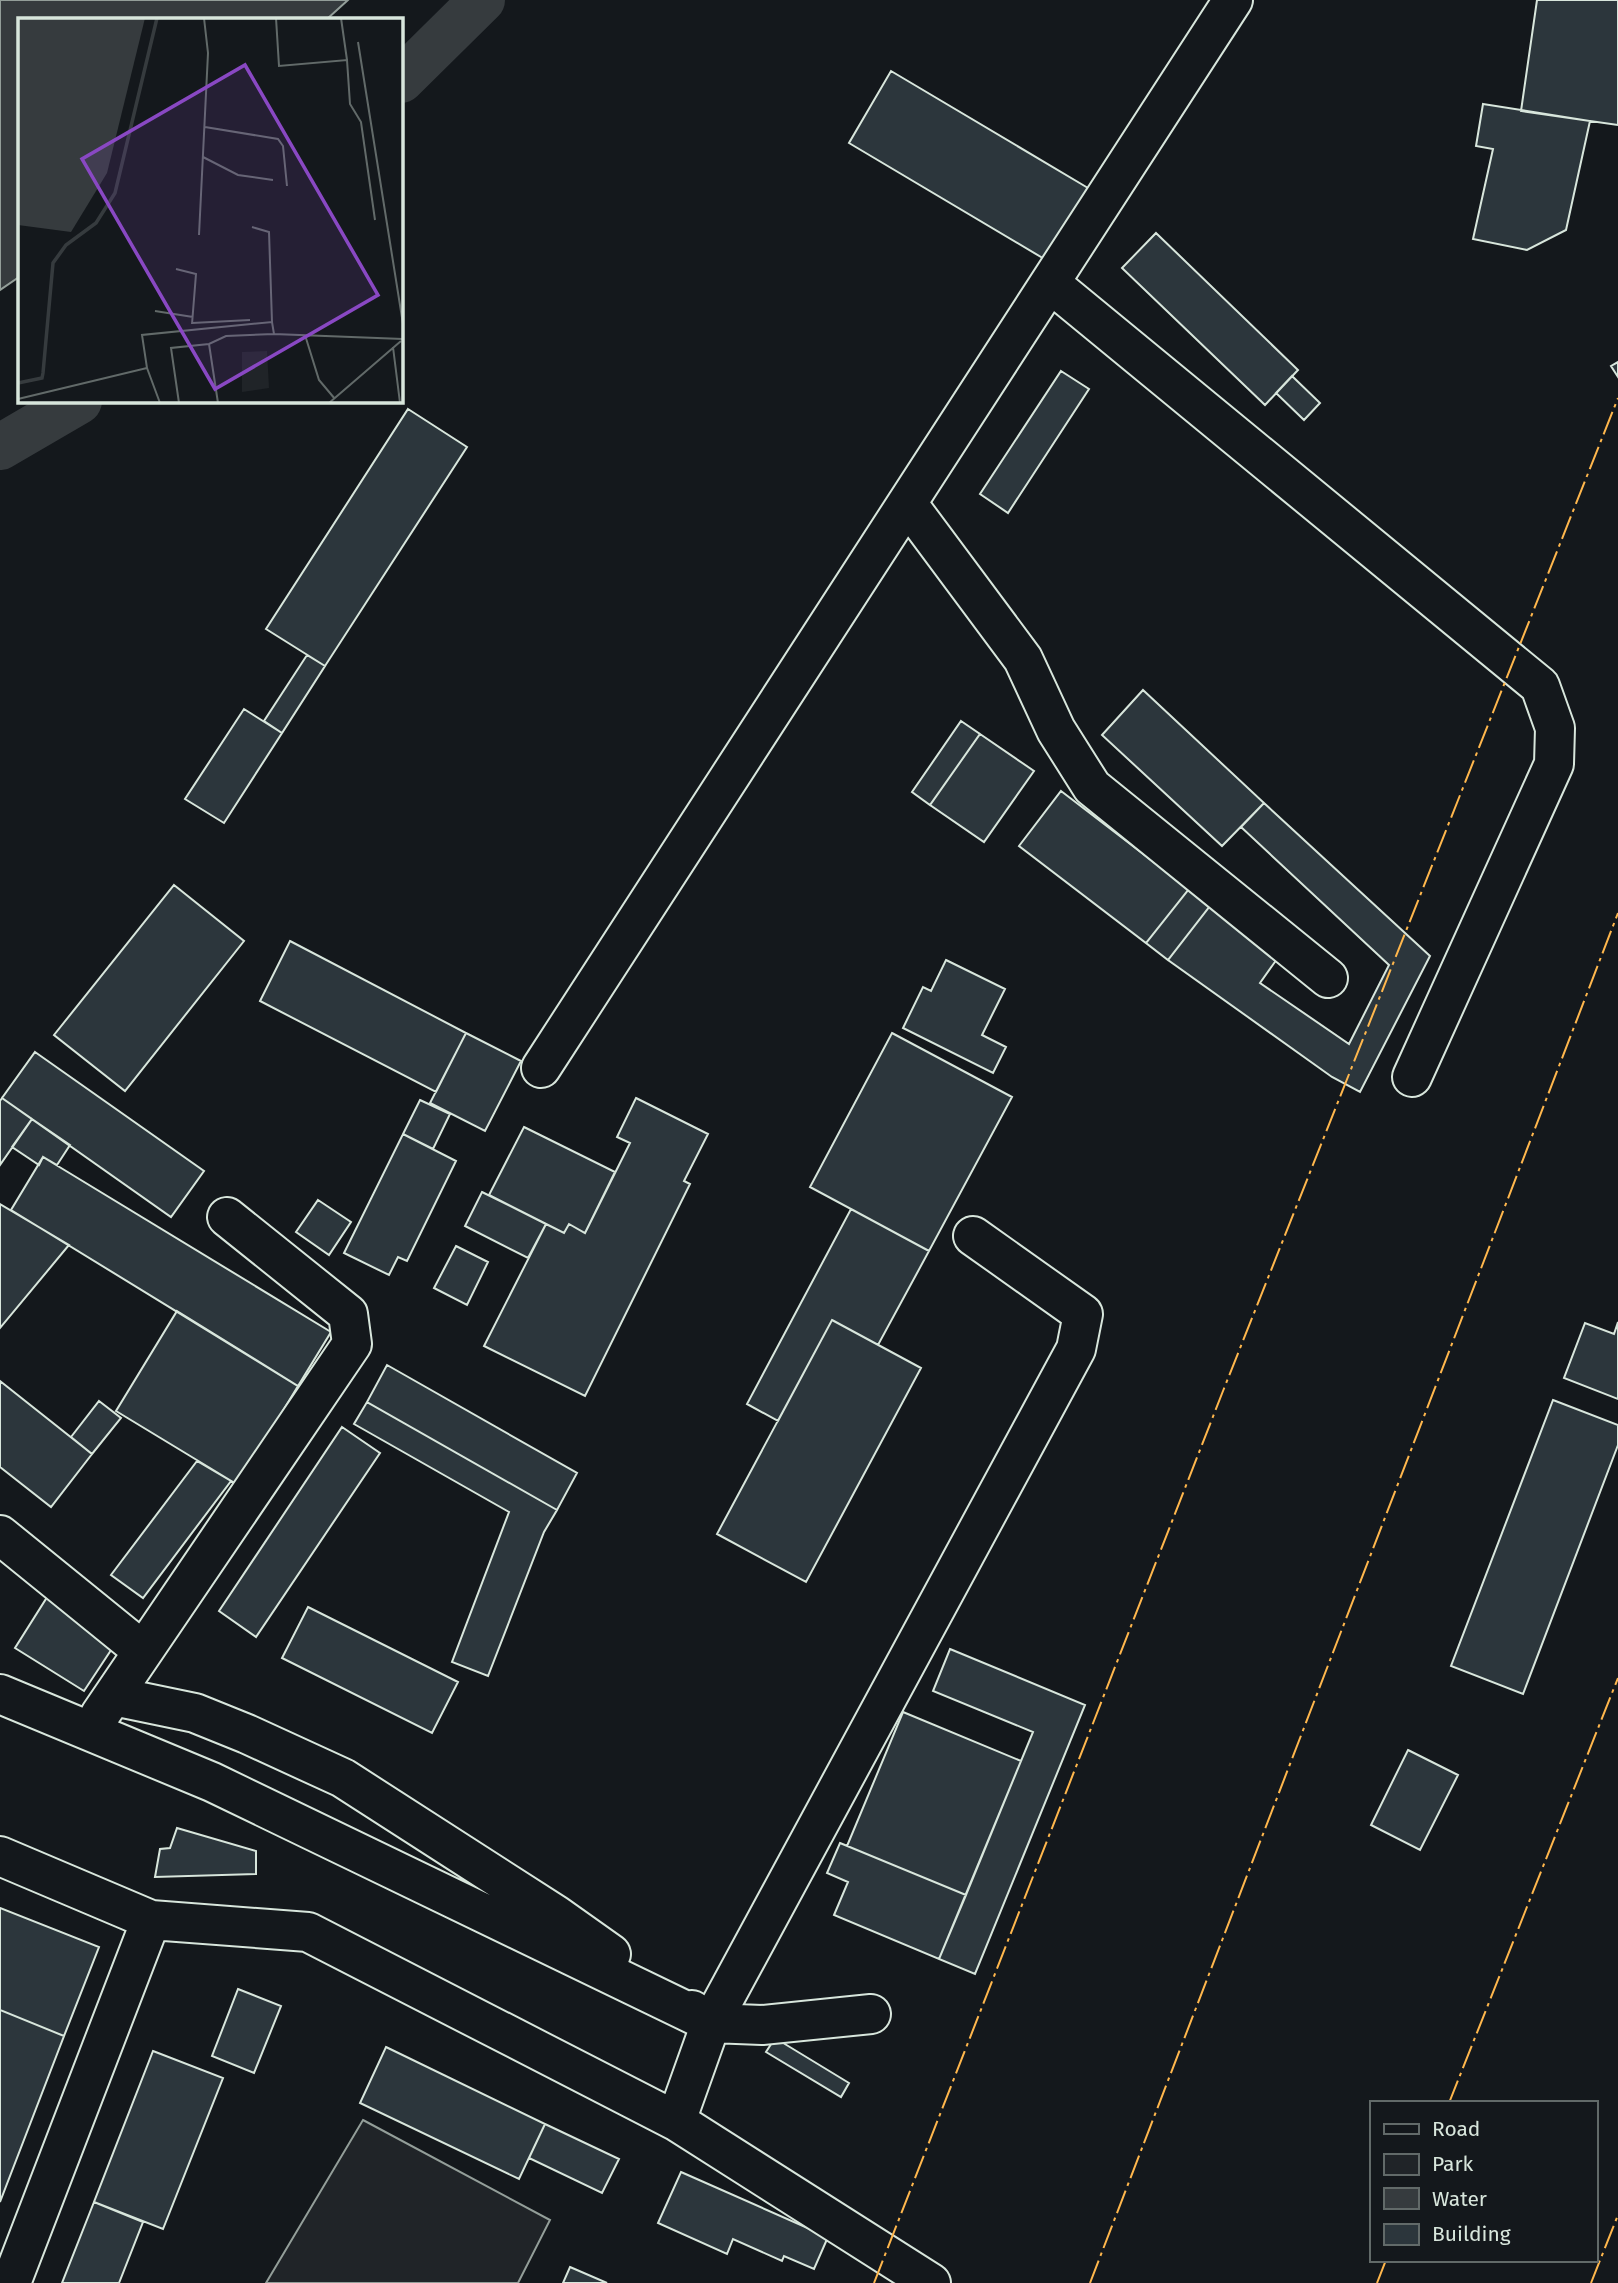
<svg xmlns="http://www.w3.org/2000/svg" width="1618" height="2283" font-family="'Fira Sans',sans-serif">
<rect width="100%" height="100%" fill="#14181c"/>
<path fill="#202428" stroke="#939e99" stroke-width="2" d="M363,2120L550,2220L518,2283H266Z"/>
<path fill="#363b3e" stroke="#939e99" stroke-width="2" d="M0,0H348L327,19H19V277L0,290Z"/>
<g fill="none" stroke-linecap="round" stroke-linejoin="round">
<path stroke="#363b3e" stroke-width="46" d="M401,80L482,0
M0,447L79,401"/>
</g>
<path fill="#2c363c" stroke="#d8e6dc" stroke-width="2" d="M1537,0H1618V125L1521,111Z
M891,71L1088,188L1046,260L849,143Z
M1483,104L1590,121L1566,230L1527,250L1473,239L1493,149L1476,146Z
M1156,233L1298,370L1265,405L1122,268Z
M1618,362V377L1611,366Z
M1061,371L1089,389L1008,513L980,494Z
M1292,376L1320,403L1304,420L1276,393Z
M408,409L467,447L325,666L266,629Z
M307,655L325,666L282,733L264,721Z
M1143,690L1264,803L1222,846L1102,735Z
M244,709L282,733L224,823L185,799Z
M961,721L980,734L930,805L912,792Z
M980,734L1034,771L984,842L930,805Z
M1061,791L1189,889L1146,943L1019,846Z
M1264,803L1430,956L1360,1092L1332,1077L1168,960L1210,906L1277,959L1260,983L1349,1044L1389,965L1241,827Z
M174,885L244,941L125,1091L54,1035Z
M1189,889L1210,906L1168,960L1146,943Z
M290,941L466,1033L436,1092L260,1001Z
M946,960L1005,989L982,1035L1006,1047L993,1073L903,1028L923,987L931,991Z
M466,1033L521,1061L485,1131L430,1103Z
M892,1033L1012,1097L929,1251L810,1187Z
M35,1052L204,1171L171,1217L2,1098Z
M2,1098L32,1119L0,1165V1101Z
M636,1098L708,1134L684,1181L690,1184L585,1396L484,1346L546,1224L564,1233L569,1224L585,1233L630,1143L617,1137Z
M420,1100L450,1114L433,1149L403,1134Z
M32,1119L70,1145L57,1165L43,1157L39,1165L12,1147Z
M524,1127L615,1172L585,1233L569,1224L564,1233L489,1195Z
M403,1134L456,1161L407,1261L398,1257L389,1275L344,1253Z
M43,1157L331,1332L298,1386L11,1210Z
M482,1192L546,1224L528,1258L465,1226Z
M318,1200L351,1222L329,1255L296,1232Z
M0,1204L69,1245L0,1328Z
M851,1209L929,1251L878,1345L832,1320L778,1421L747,1404Z
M456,1246L488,1262L467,1305L434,1288Z
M177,1311L298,1386L238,1485L116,1411Z
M832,1320L921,1368L806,1582L717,1534Z
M1618,1322V1399L1564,1378L1585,1323L1614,1334Z
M387,1365L577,1473L557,1510L367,1402Z
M0,1381L92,1454L51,1507L0,1467Z
M1553,1400L1618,1425V1445L1523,1694L1451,1666Z
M99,1401L121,1418L92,1454L71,1437Z
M367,1402L557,1510L544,1532L488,1676L452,1662L509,1512L354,1424Z
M342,1427L380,1453L256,1637L219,1611Z
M197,1461L231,1481L143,1598L111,1575Z
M51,1591L121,1635L84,1691L15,1648Z
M308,1607L458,1682L432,1733L282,1658Z
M950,1649L1085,1705L975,1974L939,1959L1033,1732L933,1691Z
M903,1712L1021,1761L966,1895L847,1846Z
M1408,1750L1458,1775L1420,1850L1371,1825Z
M177,1828L256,1851V1874L155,1877L160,1849L170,1848Z
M840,1843L966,1895L939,1959L834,1915L848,1882L827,1873Z
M0,1908L99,1947L64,2036L0,2010Z
M238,1989L281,2006L254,2073L212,2056Z
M0,2010L64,2036L0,2202Z
M775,2038L849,2083L841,2097L766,2052Z
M386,2047L545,2124L519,2179L360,2103Z
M153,2051L223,2078L163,2229L94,2202Z
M545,2124L619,2159L602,2193L529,2158Z
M681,2172L828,2237L814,2269L784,2256L782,2261L733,2239L727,2254L658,2223Z
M94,2202L143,2222L119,2283H62Z
M570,2267L607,2283H563Z"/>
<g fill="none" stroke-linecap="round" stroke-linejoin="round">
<g stroke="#d8e6dc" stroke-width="42">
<path id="minor" d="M1050,283L1540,686L1555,728L1554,764L1412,1077
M907,503L1023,659L1056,730L1092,787L1328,978
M541,1068L1233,0
M0,1535L143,1651
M0,1694L212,1782L711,2023L676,2121L931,2283
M113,1696L195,1713L247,1734L343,1778L556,1915L611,1954
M100,1715L352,1344L348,1314L227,1217
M0,1856L151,1920L308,1932L676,2121
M692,2010L711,2023L762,2025L871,2014
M711,2023L1076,1349L1083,1314L973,1236
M11,2283L151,1920"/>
</g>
<use href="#minor" stroke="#14181c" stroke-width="38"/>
<path stroke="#ffb74d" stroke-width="2" stroke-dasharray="24 5 3.5 5" stroke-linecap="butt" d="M1449,2103L1618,1678
M874,2283L1223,1391L1618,398
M1090,2283L1618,913
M1377,2283L1386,2260
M1591,2283L1618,2215"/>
</g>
<g transform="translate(18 18)">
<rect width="385" height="385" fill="#14181c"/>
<path d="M249,333L251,370L224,374V334Z" fill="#202428"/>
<path d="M0,0H127L89,155L53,214L0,207Z" fill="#363b3e"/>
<path fill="none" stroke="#363b3e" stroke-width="3.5" d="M0,365L24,360L25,355L35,245L48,227L78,205L97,175L139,0"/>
<path fill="none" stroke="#626a69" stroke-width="2" d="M258,0L261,48L329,42L332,86L343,104L357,202M323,0L329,42M340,24L385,306M187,109L260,121L265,128L269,168M185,139L220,157L255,162M234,209L251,214L254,304M181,217L190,35L186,0M158,251L178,256L174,306M137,293L175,299M174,305L232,302M287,317L301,362L317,381M191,326L200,385M375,329L382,385M129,350L142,385M0,381L129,350L124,317L254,304L256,316L385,321M161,385L153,330L191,326L208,318L256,316M311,385L383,323"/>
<path fill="#8948c3" fill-opacity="0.15" stroke="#8948c3" stroke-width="3.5" d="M227,47L360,277L197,371L64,141Z"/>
<rect width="385" height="385" fill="none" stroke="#d8e6dc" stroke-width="3.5"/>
</g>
<rect x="1370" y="2101" width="228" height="161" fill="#14181c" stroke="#626a69" stroke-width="2"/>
<rect x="1384" y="2124" width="35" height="10" fill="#14181c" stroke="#626a69" stroke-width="2"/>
<text x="1432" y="2136" font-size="21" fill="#d8e6dc">Road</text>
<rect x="1384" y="2154" width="35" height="21" fill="#202428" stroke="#626a69" stroke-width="2"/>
<text x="1432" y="2171" font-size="21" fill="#d8e6dc">Park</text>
<rect x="1384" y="2188" width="35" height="21" fill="#363b3e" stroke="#626a69" stroke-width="2"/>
<text x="1432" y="2206" font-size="21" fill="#d8e6dc">Water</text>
<rect x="1384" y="2224" width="35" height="21" fill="#2c363c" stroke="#626a69" stroke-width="2"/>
<text x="1432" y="2241" font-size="21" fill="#d8e6dc">Building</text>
</svg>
